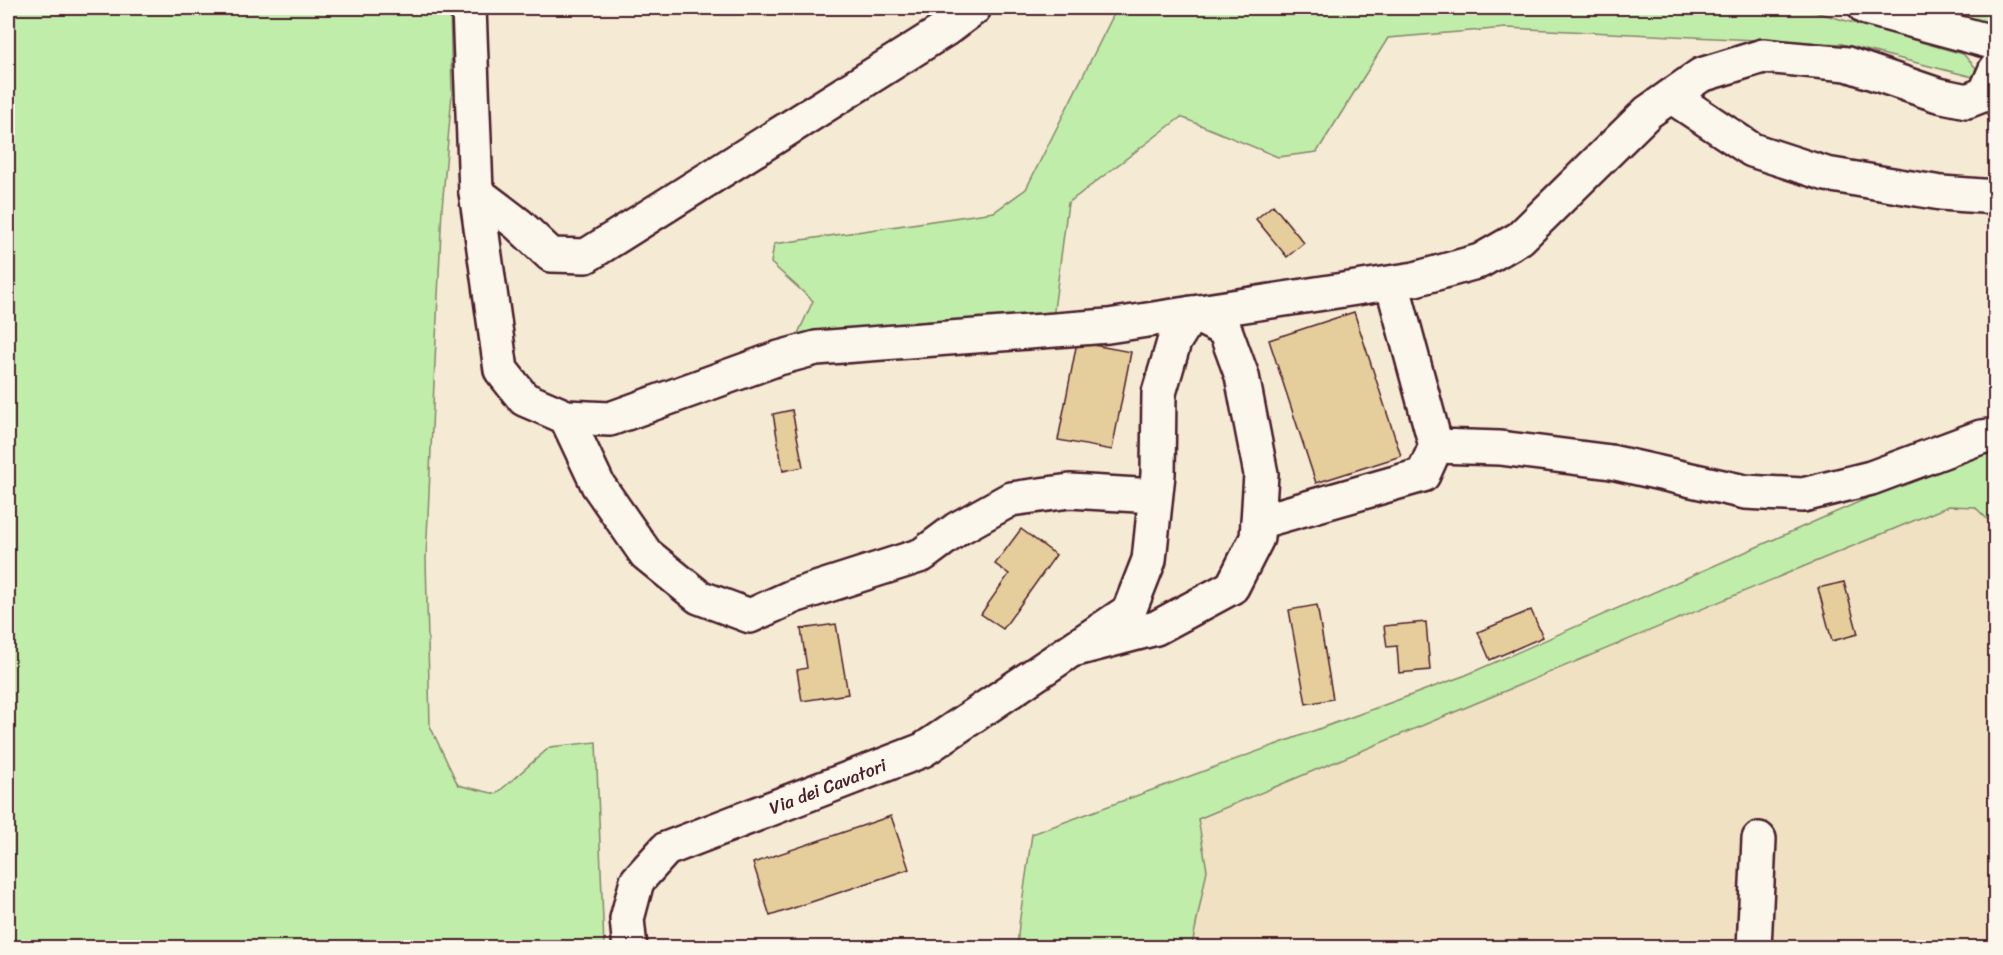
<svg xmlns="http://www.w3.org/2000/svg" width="2003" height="955" font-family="Sriracha,sans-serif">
<rect width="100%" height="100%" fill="#f5ead4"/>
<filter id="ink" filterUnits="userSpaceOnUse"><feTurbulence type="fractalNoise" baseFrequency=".0167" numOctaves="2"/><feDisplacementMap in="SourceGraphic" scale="12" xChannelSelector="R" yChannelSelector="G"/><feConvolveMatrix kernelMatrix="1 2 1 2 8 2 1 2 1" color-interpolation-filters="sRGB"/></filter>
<g filter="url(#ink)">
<path fill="#f0e1c3" d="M1949,506L1975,507L1995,527L1996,932L1984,947L1181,948L1192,945L1207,870L1197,819Z"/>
<path fill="#c0edaa" stroke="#85866a" stroke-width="1.5" d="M8,8H450L452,94L442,208L426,559L430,726L458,785L496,794L550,747L596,742L604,947H8Z
M1117,8H1801L1963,54L1976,68L1973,77L1842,44L1506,28L1388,38L1317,152L1278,157L1181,117L1068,203L1053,318L796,338L813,301L771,263L774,244L994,212L1026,189Z
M1923,8H1995V28Z
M1995,442V527L1975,507L1949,506L1198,819L1207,870L1192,945L1181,948H1017L1019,924L1032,834L1466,675Z"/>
<path fill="#e6cd9c" stroke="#4a1f2b" stroke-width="1.5" d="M1273,205L1304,243L1287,257L1256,219Z
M1354,312L1401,456L1316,483L1269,340Z
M1077,342L1131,352L1112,450L1058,440Z
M792,410L803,467L783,471L773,414Z
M1021,529L1056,555L1003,629L981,614L1009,574L995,564Z
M1844,582L1858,634L1832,641L1818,588Z
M1317,605L1333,699L1306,704L1289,610Z
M1531,610L1543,637L1490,660L1478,632Z
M1426,622L1430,670L1399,673L1397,646L1387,647L1384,626Z
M836,624L848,694L802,701L797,670L807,668L801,629Z
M891,816L909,869L770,916L753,863Z"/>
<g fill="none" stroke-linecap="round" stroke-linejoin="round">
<g stroke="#4a1f2b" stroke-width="38">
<g id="minor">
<path d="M469,8L476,192L501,370L524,399L566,417L610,419L779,358L816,348L1108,326L1415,279L1480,261L1520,238L1648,112L1701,75L1763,56L1847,64L1938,95L1967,101L1985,94L1996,69"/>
<path d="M1866,8L1996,43"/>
<path d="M1671,96L1752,150L1826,174L1941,193L1996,197"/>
<path d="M476,192L518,224L551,255L586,256L946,29L974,8"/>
<path d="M566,417L598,485L646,554L699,597L750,616L794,596L922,555L957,529L1011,499L1070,491L1155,496"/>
<path d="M1436,446L1500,448L1611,462L1745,492L1803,495L1871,478L1981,437L1996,435"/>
<path d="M1258,522L1423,475L1436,446L1392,283"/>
<path id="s1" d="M630,948L627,919L637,881L666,849L923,750L1129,611L1149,560L1158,474L1159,393L1174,342L1192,313L1225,330L1242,376L1261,474L1257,538L1232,587L1156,628L1076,649"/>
<path d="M1754,948L1759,839"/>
</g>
</g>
<use href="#minor" stroke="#fbf7ec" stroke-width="33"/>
</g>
</g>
<g text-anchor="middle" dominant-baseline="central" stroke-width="6" stroke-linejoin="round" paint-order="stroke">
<g font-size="18" fill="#4a1f2b" stroke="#fbf7ec">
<text stroke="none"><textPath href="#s1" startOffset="285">Via dei Cavatori</textPath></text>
</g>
</g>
<rect width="2003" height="955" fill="none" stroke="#fbf7ec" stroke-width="30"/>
<rect x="15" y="15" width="1973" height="925" fill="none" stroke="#4a1f2b" stroke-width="2" filter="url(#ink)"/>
</svg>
